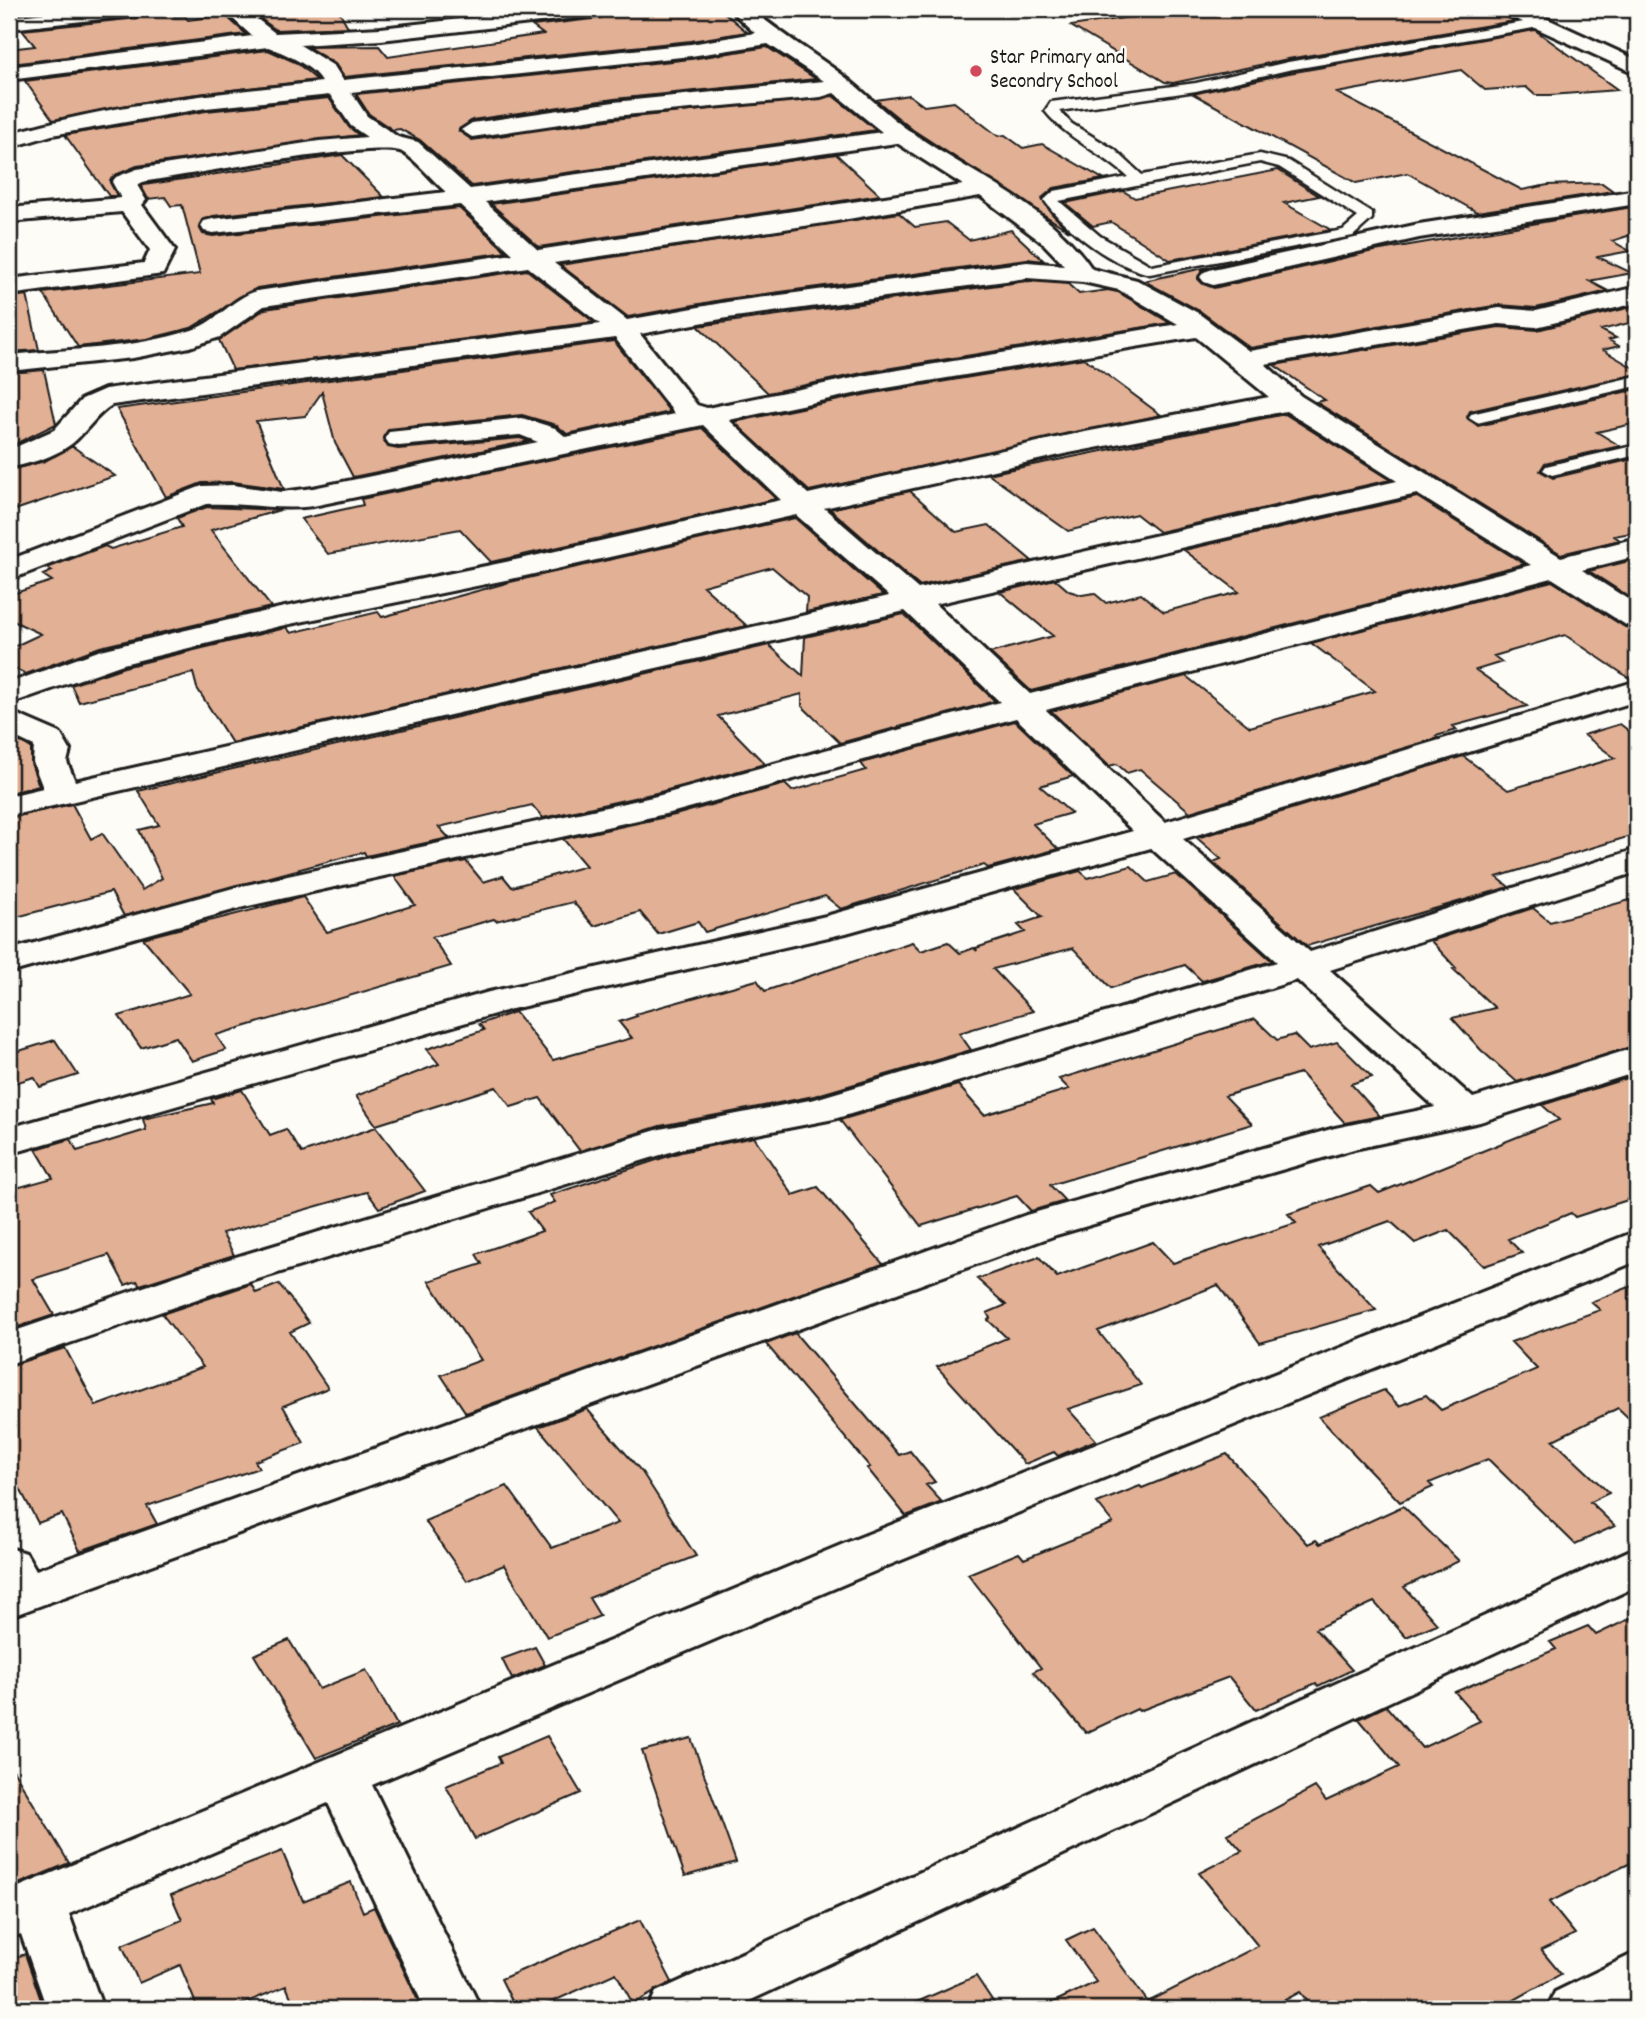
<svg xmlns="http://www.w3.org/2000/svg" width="1646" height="2018" font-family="Dekko,sans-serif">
<rect width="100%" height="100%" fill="#fdfcf7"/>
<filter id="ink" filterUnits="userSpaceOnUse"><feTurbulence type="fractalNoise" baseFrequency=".0143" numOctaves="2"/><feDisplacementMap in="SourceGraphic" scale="14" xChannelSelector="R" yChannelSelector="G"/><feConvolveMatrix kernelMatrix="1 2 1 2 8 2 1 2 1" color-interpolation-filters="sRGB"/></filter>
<g filter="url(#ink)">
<path fill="#e2b094" stroke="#1c1c1c" stroke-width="2" d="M168,9L175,17L185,16L188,20L225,15L246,34L12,64L9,59V49L35,46L22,30L138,18L150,11Z
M338,9L348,27L276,30L253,13Z
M613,9H720L747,32L691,41L344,77L335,64L308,47L379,46L388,57L543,34L532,26L601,18Z
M1182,9H1497L1502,15L1514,21L1288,59L1173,83L1165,82L1071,26Z
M1535,30L1618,90L1550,95H1535L1526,87L1485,90L1461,70L1337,93L1522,190L1548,185L1602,183L1613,191L1477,212L1407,173L1356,183L1193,94L1289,73Z
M767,47L816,79L614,99L472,120L459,131L472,140L614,119L833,96L876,130L472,186L420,140L400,129L393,130L369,114L356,94L691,59Z
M268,50L297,63L317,80L164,98L53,120L25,81Z
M909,95L924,106L954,102L998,136L1005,135L1023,148L1042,144L1103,179L1054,188L1042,198L1051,213L1069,231L913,130L876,100Z
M329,98L349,127L359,135L137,166L115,175L110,180L117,196H109L65,135L206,111Z
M836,154L880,195L539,247L491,204Z
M342,155L384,197L213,216L202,220L199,227L203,234L213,236L459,208L507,252L257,288L191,328L147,339L78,347L43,293L200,274L182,205L171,206L165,197L148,199L141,186L144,185Z
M1278,170L1319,196L1284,203L1331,230L1170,260L1111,222L1093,226L1065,203L1123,191L1135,198Z
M1632,207L1637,211V233L1612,241L1630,251L1598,257L1632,273L1589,281L1608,291L1536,308L1499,305L1250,348L1200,311L1144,281L1259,256L1202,270L1198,279L1203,284L1214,288L1369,252Z
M899,213L915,227L946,222L969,240L1011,230L1044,261L1027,259L727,299L628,317L560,265Z
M527,270L594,322L233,370L219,340L265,309Z
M1027,281L1068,284L1079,294L1108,290L1118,292L1170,323L867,372L768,393L698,326Z
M27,295L39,350L9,352V297Z
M1636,306L1637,321L1601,330L1616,338L1609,340L1619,346L1603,350L1637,370V374L1470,411L1467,417L1478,426L1637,389V423L1597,432L1620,446L1545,463L1540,471L1553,478L1637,458V532L1614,536L1620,540L1561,554L1316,402L1325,400L1274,365L1499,327L1537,330Z
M614,341L670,412L567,434L556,425L522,415L389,429L383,439L388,447L398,449L520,438L529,441L353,477L335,443L322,392L305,416L256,421L284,489L233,482L202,483L166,497L117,409Z
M1084,358L1161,415L809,491L734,422L868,394Z
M44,370L56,424L9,447V373Z
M1285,414L1390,480L1159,532L1136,514L1068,531L988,474Z
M702,428L776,499L491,562L460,529L328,554L301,519L363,505L361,499Z
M72,446L115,476L9,512V470L45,461Z
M910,491L956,532L989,525L1032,561L919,586L830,509Z
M1417,497L1524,564L1031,691L990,653L1053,636L1000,592L1055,579L1069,591L1082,595L1094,593L1106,603L1141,594L1164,612L1239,592L1184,550Z
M207,507L280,510L211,530L271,607L100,647L26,674L9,666V649L41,634L9,619V595L52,581L43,575L52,571L47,568L105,546L111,549L182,527L177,518Z
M795,518L883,595L806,612L807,597L772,567L703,586L747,626L232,743L197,688L193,673L79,702L71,685L124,667L281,629L286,627L291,633L378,612L382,617L510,582Z
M1637,559V602L1589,571Z
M1552,581L1625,627L1637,629V679L1632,680L1565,635L1494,656L1502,662L1476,670L1527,706L1453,726L1457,730L1436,736L1438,738L1190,812L1140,769L1127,773L1117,764L1109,766L1051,711L1186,676L1250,727L1375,691L1311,643Z
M904,614L995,701L840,743L802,706V694L718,716L765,764L656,793L543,818L532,805L439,827L449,838L366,856L364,852L124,916L111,892L9,919V818L72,804L91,839L102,833L142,890L162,878L139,830L159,825L138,791L769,645L803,676L805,637Z
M1015,721L1073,776L1040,786L1071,813L1033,824L1058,849L988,868L984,865L841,909L825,896L705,932L698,922L658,934L640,912L594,926L573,902L496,921L494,919L432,937L451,966L216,1035L226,1050L192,1061L176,1037L141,1048L119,1016L190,994L143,938L303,897L327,932L415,905L394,876L466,861L483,882L503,876L512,887L586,866L563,839L675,815L785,784L792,791L866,770L861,763Z
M1620,724L1637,737V834L1497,877L1509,887L1307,946L1213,862L1221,859L1197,838L1463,756L1508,790L1615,758L1584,735Z
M21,742L31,748V763L39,786L9,793V746Z
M1131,866L1148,882L1176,874L1272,961L1202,981L1185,965L1111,988L1073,948L993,969L1033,1011L959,1033L971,1050L814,1096L660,1126L580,1151L540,1098L511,1107L496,1087L376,1125L356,1096L439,1064L427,1049L484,1030L479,1024L515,1012L553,1060L632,1038L619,1022L637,1016L635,1014L757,980L765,991L912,942L921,951L948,942L960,953L974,948L977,951L976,948L1025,932L1018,925L1042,917L1014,889L1080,871L1088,878Z
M1637,898V1045L1517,1082L1481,1050L1452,1018L1495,1008L1453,969L1456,968L1431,941L1533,908L1550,922Z
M1255,1019L1277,1040L1294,1035L1309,1050L1337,1042L1372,1077L1351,1084L1380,1116L1345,1123L1300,1073L1225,1096L1252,1124L1050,1185L1065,1201L1031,1211L1017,1196L921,1226L840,1120L958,1085L984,1115L1069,1089L1059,1079Z
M55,1040L78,1075L40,1087L34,1077L9,1085V1054Z
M1637,1075V1197L1575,1217L1571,1213L1508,1239L1522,1253L1484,1266L1448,1230L1415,1243L1390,1221L1318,1247L1376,1310L1260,1343L1218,1285L1098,1331L1141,1385L1068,1409L1096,1440L1058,1456L1054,1452L1025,1464L937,1367L1007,1338L988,1320L990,1318L987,1313L1006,1305L977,1279L1039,1257L1057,1277L1153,1242L1173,1263L1296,1223L1288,1214L1371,1186L1379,1193L1559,1120L1542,1105Z
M242,1090L270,1135L286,1129L302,1153L376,1127L425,1191L379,1208L367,1192L222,1233L234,1255L140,1285L137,1281L125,1285L109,1255L33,1279L54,1315L9,1330V1190L53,1178L36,1149L71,1139L77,1151L146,1130L143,1119L213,1103L211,1099Z
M754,1137L793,1195L818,1187L883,1264L466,1413L441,1375L481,1360L429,1281L482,1264L476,1254L542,1231L528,1212L555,1202L550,1195L681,1152Z
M251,1284L256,1293L279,1284L309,1323L290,1332L328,1388L283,1406L304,1443L255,1461L259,1468L147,1506L157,1524L80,1551L62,1514L38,1523L9,1468V1366L65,1348L96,1406L203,1367L162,1314Z
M1637,1284V1426L1618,1408L1553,1440L1609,1493L1590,1502L1615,1526L1575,1544L1488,1459L1429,1483L1433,1487L1400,1502L1319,1417L1384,1390L1399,1406L1426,1395L1441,1410L1537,1369L1511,1342L1600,1310L1591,1302Z
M795,1333L899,1455L910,1451L935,1482L926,1485L942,1502L906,1516L867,1468L870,1467L766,1344Z
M587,1409L642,1472L696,1556L589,1598L600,1616L547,1637L504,1565L467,1581L425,1521L507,1486L552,1548L618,1523L538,1427Z
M1227,1454L1308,1544L1316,1540L1320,1544L1403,1506L1459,1561L1404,1587L1437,1624L1406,1637L1374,1602L1315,1629L1352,1670L1318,1686L1316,1683L1256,1710L1229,1677L1139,1711L1137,1709L1086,1733L1033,1672L1041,1668L968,1574L1019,1553L1024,1559L1113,1523L1097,1503L1140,1486L1142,1488Z
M1637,1615V1860L1549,1902L1575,1934L1541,1950L1561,1974L1498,2009H1314L1300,1992L1268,2009H1039L1096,1982L1066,1940L1093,1927L1148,2002L1258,1946L1199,1873L1242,1851L1227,1834L1315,1787L1326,1801L1399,1767L1359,1719L1386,1706L1422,1748L1480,1721L1455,1692L1556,1649L1550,1642L1588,1626L1596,1635Z
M289,1640L319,1689L366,1670L397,1725L316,1758L254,1655Z
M535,1647L545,1665L512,1679L502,1659Z
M547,1736L581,1793L475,1839L446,1786L501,1763L498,1757Z
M691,1738L736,1862L685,1876L642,1751Z
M9,1763L69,1863L9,1888Z
M282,1851L303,1901L351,1882L363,1912L374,1907L422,2009H296L286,1986L230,2009H198L180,1965L139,1983L122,1945L182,1920L171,1895Z
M640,1920L672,1982L633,2004L616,1973L536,2009H516L501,1979Z
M25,1954L44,2009H9V1960Z
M976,1976L998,2009H901Z"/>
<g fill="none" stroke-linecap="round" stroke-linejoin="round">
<g stroke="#1c1c1c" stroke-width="5">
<path id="lane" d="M1541,19L1547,23L1545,26L1288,70L1196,91L1059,111L1072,124L1115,150L1142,175L1260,154L1289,161L1372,213V219L1353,236L1150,274C1113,266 1066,231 1044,200L1054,191L1128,177C1102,153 1066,138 1045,111L1051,102L1196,83L1288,62ZM1260,162L1279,167L1358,217L1343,230L1152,266L1100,236L1059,201Z
M1637,376V386L1477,423L1469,418L1471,414Z
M1637,445V455L1552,475L1543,470L1546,466Z"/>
</g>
<g stroke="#1c1c1c" stroke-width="6">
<path id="street" d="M83,9H148L138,15L9,29V17Z
M222,9H244L275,33L381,28L549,9H611L601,15L381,40L300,45L334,66L343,80L691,44L755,33L729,9H751C779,32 808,50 837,71C862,89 885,114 911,132C972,175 1049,205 1092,269L1137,280L1198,313L1249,351L1499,308L1536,311L1637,287V303L1536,327L1499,324L1265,364L1301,396L1561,557L1637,538V556L1582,570L1637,605V627L1626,625L1552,578L1046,710L1165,822L1637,681V701L1183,839L1310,952L1637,849V872L1330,970L1473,1098L1637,1047V1072L1480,1122L1354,1149L1056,1235L9,1617V1548L26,1553L36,1570L1026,1215L1335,1128L1435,1107L1297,980L834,1119L680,1149L226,1289L9,1364V1333L196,1269L660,1129L815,1099L1277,962L1151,848L846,933L512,1009L9,1154V1128L489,992L826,916L1133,831L1016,718L674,812L244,907L9,973V950L237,887L657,796L1000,702L905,611L9,816V796L43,788L33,762L34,746L9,734V711L60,733L70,750L67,762L75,781L889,596L796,515L525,576L280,626L123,664L9,704V683L101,650L280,608L525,558L781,500L703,425L313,506C277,511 243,502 206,504L9,580V560L202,486L233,485L282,492L313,488L538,442L520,435L399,446L389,444L385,438L389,432L522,418L555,428L566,437L675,414L615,338L112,405C97,414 89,428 76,440C59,456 31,463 9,468V450L54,430L82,399L105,389L600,324L528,267L264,306L220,337L190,347L133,358L9,371V355C69,349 134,349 192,330C217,322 232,298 257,291L513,254L460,205L213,233L204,231L201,226L204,221L213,219L446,192C432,180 418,161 402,152C380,140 180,176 143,182L137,185L146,200L142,205L175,250L163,274L9,295V279L144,263L150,250L122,212L9,222V208L121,198L112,182L116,177L137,169L319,141L367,137L351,126L330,95L206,108L52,135L9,148V134C110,104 218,93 322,82C312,65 286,54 268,47L9,80V67L252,36ZM768,44L824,81L614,102L472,123L461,130L472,137L614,116L821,97L834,93L882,132L470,189L418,142L398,137L367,116L351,92L691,56ZM897,143L963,185L538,250L485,202ZM980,196L1043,243L1064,265L1027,262L727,302L627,320L554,263L831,222ZM1027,278L1083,282L1119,290L1178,324L868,375L707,408L697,405L640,334L727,318ZM1196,337L1269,397L1069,435L808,494L729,420L868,391ZM1286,411L1397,481L918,589L824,508L1069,453ZM1417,494L1531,565L1030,694L935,604Z
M1637,190V204L1419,238L1213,285L1204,282L1200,277L1204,272L1213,269L1419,224Z
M1637,1231V1261L887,1566L372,1785L481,2009H425L328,1803L69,1914L103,2009H47L21,1934L9,1938V1891L853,1540Z
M1637,1547V1586L732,2009H648L656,1992Z
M1637,1952V2003L1626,2009H1547L1555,1992Z"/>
</g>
<g stroke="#1c1c1c" stroke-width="6">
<path id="primary" d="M1500,9H1526L1637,60V74L1503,13Z"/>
</g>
<use href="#lane" fill="#fdfcf7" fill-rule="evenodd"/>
<use href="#street" fill="#fdfcf7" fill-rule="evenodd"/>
<use href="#primary" fill="#fdfcf7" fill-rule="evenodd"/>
</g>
</g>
<circle fill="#d1495b" stroke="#fdfcf7" stroke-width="2.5" cx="976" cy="71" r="7"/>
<g text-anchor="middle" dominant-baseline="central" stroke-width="5" stroke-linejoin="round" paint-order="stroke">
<g font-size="21" fill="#1c1c1c" stroke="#fdfcf7" text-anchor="start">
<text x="990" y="59">Star Primary and<tspan x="990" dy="24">Secondry School</tspan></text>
</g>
</g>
<rect width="1646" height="2018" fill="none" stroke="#fdfcf7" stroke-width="35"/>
<rect x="18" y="18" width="1611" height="1983" fill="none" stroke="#1c1c1c" stroke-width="2.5" filter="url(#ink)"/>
</svg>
